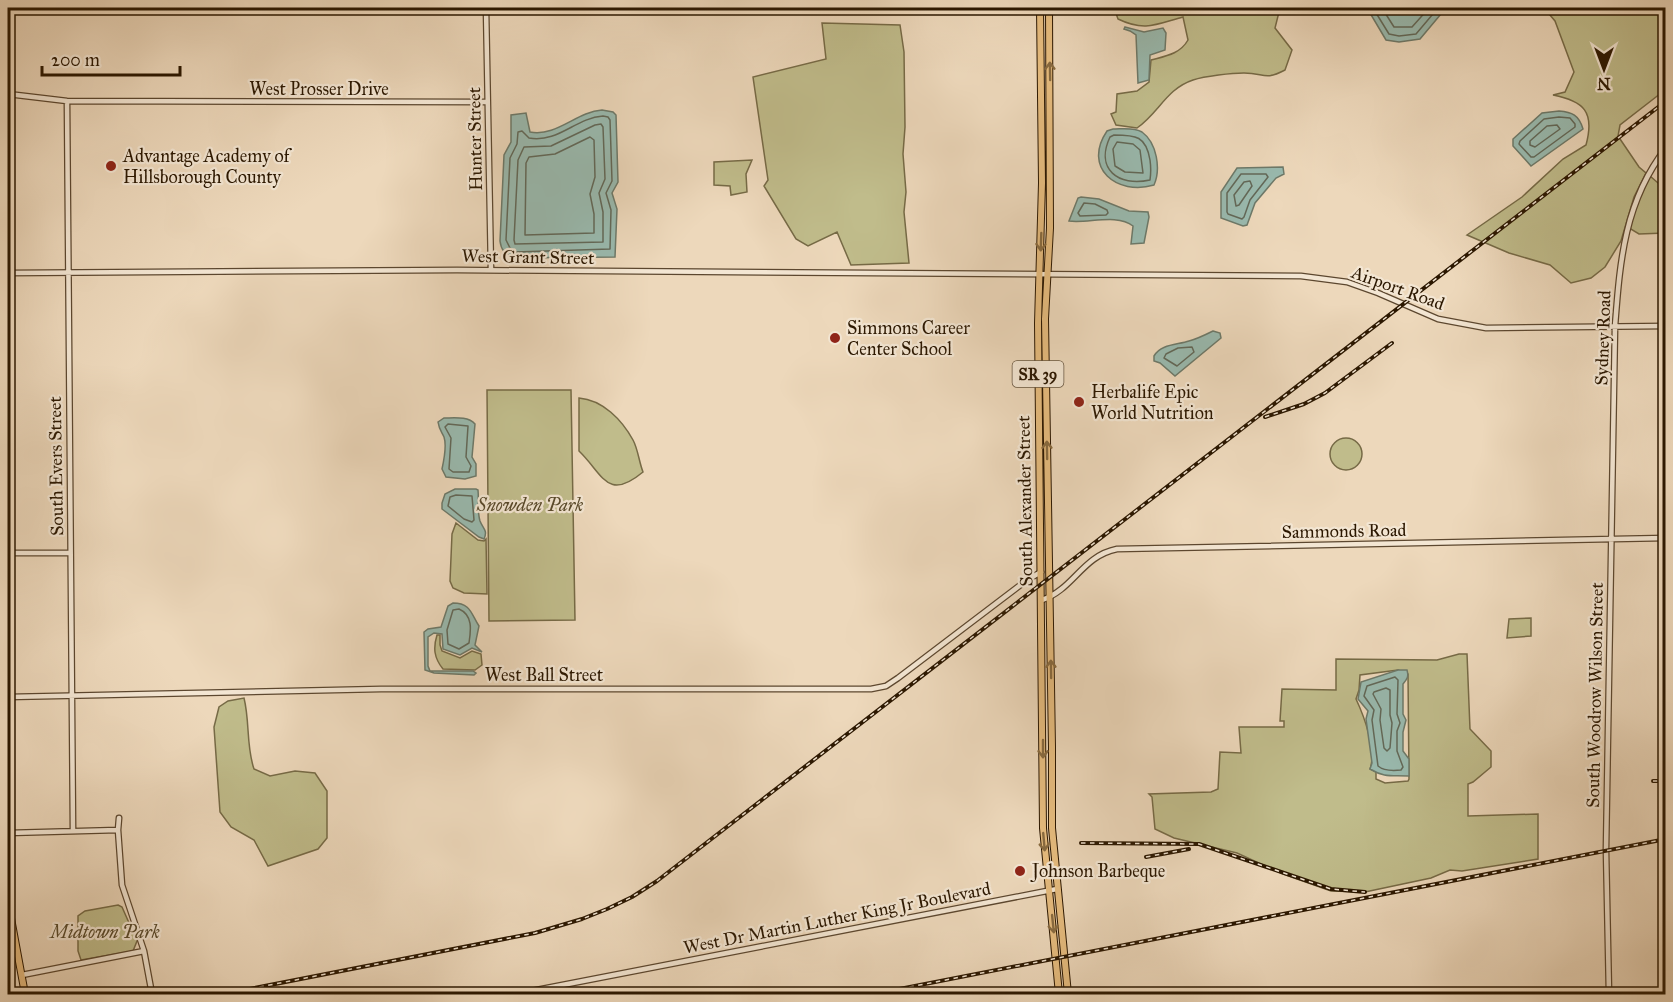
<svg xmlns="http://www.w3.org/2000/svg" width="1673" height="1002" font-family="'IM FELL Great Primer',serif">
<rect width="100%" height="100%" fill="#edd8bb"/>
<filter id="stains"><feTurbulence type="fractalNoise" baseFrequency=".00333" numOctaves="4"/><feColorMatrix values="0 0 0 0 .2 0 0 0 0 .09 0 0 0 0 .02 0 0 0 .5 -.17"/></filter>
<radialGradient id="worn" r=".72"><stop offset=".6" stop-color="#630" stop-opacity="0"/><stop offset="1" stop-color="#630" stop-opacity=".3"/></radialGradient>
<path fill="#c0bc8b" stroke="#766a46" stroke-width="1.5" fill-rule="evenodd" d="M1114,8H1280L1275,28L1292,50L1285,70C1264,81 1265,73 1244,73C1232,73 1205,76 1193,80C1166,89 1159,113 1137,128L1116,125L1111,114L1116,112L1117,94L1137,91L1149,82L1151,60C1166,56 1180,54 1188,40L1183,17C1157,24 1145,32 1118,19Z
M1544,8H1665V90L1620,125L1618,136L1639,167L1646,173L1634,197L1621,241L1605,267L1591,278L1571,283L1550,265L1509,253L1467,235L1522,197L1563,159L1586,145C1595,112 1584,101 1553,95L1565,92L1574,72L1555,21Z
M822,23L900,25L904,52L905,127L903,154L906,192L904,212L909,263L851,265L837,232L808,246L796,239L764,186L768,180L753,77L826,59Z
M752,160L746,174L747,192L731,195L730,186L714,185V162Z
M1650,176L1665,189V233L1639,234L1629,228L1639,200Z
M487,390H571L575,620L489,621Z
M579,398C603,400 622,420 633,440C638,449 639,462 643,472C607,502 603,474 579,451Z
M1330 454a16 16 0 1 1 32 0a16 16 0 1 1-32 0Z
M456,523L478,540L484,541L486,539L487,594L464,593L453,588L450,581L452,534Z
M1531,618V636L1507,638L1509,619Z
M437,635H440V645L442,651L460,658L472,651L481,654L482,665L475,670L443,669C434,658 433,648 437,635Z
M1459,654H1467L1470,729L1491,751V767L1473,782L1468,784V816L1538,814V859L1462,871L1450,870L1431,878L1365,892L1331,891L1283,874L1237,853L1174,838L1155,829L1152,797L1149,794L1211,792L1218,789L1220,752L1241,753L1239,727H1284V721H1280L1282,689L1336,690V659L1437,660ZM1398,670L1408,674L1409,779L1408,781L1385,783L1376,779V772L1370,769C1377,751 1364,716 1356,699L1359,690L1360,675Z
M244,698C250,722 246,746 254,769L270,776L295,771L315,773L327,791V838L318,849L268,866L254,840L231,827L220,812L214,727L219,707L228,701Z
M118,905L122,907L137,941L133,951L81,960L78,951V916L85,911Z"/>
<path fill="#99baaf" stroke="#6d7969" stroke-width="1.5" d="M1367,8H1446L1420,39L1399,42L1386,40Z
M1125,27L1144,32L1163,28L1166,33L1165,50L1150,55L1149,80L1138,83L1136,35L1130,31L1124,29Z
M602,110L613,112L616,115L618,182L612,193L617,209L615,257L513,258C505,254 501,250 500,241L504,155L511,142V115L526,113L530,132C557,137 576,112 602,110Z
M1559,111C1572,112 1579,115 1583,129L1531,166L1513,146V139L1542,113Z
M1113,129C1122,129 1134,127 1142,132C1157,143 1161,169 1154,185C1117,196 1082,168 1107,131Z
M1283,167L1284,174L1276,178L1255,203L1247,225L1243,226L1221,218V192L1237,168Z
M1081,197L1099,199L1129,211L1148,212L1149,217L1144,243L1131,244L1133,226C1117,213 1087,224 1069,221L1078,198Z
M1213,331L1220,333L1221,338L1175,376L1160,363L1154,361V356C1161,344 1177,345 1189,341C1197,339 1205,335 1213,331Z
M444,418C454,418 468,416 475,424L472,457L476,464V476L465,479L446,477L442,469C444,460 447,446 444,437C441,431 439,429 438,422Z
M455,489H476L478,490C479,500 477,511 480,521C483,529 488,530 484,539L479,537L442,509V503L445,494Z
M453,603C471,603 471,614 479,626L475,645L482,652L472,648L460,655L443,649L442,634L434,633L428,637V666L430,671H473L476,673L474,675L434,673L425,670L424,632L428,629L441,627L448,606Z
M1398,670H1407C1409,677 1407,679 1403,684V714L1406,720L1403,732V751L1409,759V776C1392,775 1385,778 1370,769L1372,763L1366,719L1368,711L1358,699L1361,682Z"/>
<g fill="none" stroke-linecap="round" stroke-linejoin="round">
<path stroke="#626858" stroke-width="1.5" d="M1373,8L1389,34L1399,36L1416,34L1438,8
M1382,8L1394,27H1412L1429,8
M603,116L608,117L610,120L612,181L606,193L611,210L610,249L515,252L511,250L506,240L510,158L517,144L518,132L522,131L529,138C559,143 575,118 603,116Z
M1559,117L1570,118L1575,124V127L1534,157H1531L1519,144L1520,141L1544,119Z
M595,125L601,124L603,127L605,179L599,193L603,212V242L515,244L514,240L518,160L524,147L551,146Z
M1557,125L1560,129L1535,147L1530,145V141L1547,126Z
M1114,135C1136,135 1146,136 1150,160C1151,167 1151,173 1150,180C1118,187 1095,169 1110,137Z
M590,137L594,140L595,177L590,194L594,214V233L525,235L526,163L529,157L555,154Z
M1117,142L1133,144L1140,150L1143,173L1125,172L1115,166L1113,149Z
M1241,174H1266L1268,177L1250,200L1244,217L1242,219L1228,214L1227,212V193Z
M1250,181L1252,186L1239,205L1236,206L1234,195L1244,182Z
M1084,203L1095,204L1107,210L1108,213L1106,215L1080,216L1078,213Z
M1192,347L1194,352L1177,366L1164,358L1166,354L1178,348Z
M448,424L468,426L466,457L471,466L469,472H453L449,469L451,438L445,427Z
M456,495L472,496L474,520L472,522L464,519L448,506L450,497Z
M459,609C473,615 471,630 469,643L459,649L448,644L447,630L453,610Z
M1395,677L1398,680L1397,714L1400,723L1397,731V751L1403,767L1401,770C1393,771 1384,771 1378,766L1372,720L1374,710L1364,696L1367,686Z
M1386,688L1390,690V715L1392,723L1390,748L1387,751L1384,748L1380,720L1381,709L1373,694L1374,692Z"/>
<g stroke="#5c472f" stroke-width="7">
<path id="minor" d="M486,8L491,270
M8,94L67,101L487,102
M67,101L73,831
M8,273L457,270L1301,276L1347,282L1378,293L1438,319L1486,328L1666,326
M8,553H70
M1042,600C1074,589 1082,556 1117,549L1666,538
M8,697L381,689H871L886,686L898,678L1027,580L1041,572
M118,830L119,818
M8,833L118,830L122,885L144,951L152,994
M22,975L144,951
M516,994L1057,889
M1609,994L1606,850L1615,326C1620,262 1624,202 1666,148"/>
</g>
<g stroke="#2b1700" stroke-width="8">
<path id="major" d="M1040,8L1042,183L1038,323L1043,828L1059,994
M1049,8L1050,228L1045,319L1052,746V828L1068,994
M8,902L25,994"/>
</g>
<use href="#minor" stroke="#f3e6d3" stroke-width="4.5"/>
<use href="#major" stroke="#e6bc7e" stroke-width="6"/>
<g stroke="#2b1700" stroke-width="4">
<path id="rail" d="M1265,417L1304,404L1325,393L1392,343
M1653,781H1666
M1081,843L1199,844L1331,889L1365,892
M1146,857L1189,849
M224,994L535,933L582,919L607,909L632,897L657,881L1666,101
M845,994L856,993
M874,994L1666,839"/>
</g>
<use href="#rail" stroke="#f3e6d3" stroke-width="1.5" stroke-dasharray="4.5" stroke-linecap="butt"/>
</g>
<defs><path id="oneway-shaft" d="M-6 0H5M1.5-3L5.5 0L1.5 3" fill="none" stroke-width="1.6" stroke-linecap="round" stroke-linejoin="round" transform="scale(1.5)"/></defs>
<g stroke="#886a3f">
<use href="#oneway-shaft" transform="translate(1050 71) rotate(-91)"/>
<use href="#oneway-shaft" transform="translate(1041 242) rotate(92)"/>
<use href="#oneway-shaft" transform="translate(1047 450) rotate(-91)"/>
<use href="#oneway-shaft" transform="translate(1051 669) rotate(-91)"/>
<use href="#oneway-shaft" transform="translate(1043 749) rotate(90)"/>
<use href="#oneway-shaft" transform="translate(1044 842) rotate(85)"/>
<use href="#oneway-shaft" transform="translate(1053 924) rotate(84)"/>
</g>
<g fill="#8f2418" stroke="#f3e6d3" stroke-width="2">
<circle cx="111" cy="166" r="6"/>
<circle cx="835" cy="338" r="6"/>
<circle cx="1079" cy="402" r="6"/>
<circle cx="1020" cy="871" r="6"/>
</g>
<g text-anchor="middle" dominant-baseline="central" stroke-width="4.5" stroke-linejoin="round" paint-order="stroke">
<rect fill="#f3e6d3" stroke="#67553f" stroke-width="1.5" x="1012.5" y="361" width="51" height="26" rx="4.5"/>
<g font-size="16" font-weight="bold" fill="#2b1700">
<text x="1038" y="374">SR 39</text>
</g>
<g font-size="18" fill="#2b1700" stroke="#f3e6d3">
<text x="319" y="89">West Prosser Drive</text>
<text transform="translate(475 139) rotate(-91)">Hunter Street</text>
<text transform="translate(528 257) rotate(1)">West Grant Street</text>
<text transform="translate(1398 288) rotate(20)">Airport Road</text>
<text transform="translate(1603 338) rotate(-88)">Sydney Road</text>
<text transform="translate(56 466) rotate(-91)">South Evers Street</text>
<text transform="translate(1025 501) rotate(-91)">South Alexander Street</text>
<text transform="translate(1344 531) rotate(-1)">Sammonds Road</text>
<text x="544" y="675">West Ball Street</text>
<text transform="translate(1595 695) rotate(-89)">South Woodrow Wilson Street</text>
<text transform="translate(837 918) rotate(-11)">West Dr Martin Luther King Jr Boulevard</text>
</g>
<g font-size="18" fill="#2b1700" stroke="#f3e6d3" text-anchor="start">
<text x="123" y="156">Advantage Academy of<tspan x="123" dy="21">Hillsborough County</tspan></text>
<text x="847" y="328">Simmons Career<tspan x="847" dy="21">Center School</tspan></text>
<text x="1091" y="392">Herbalife Epic<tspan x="1091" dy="21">World Nutrition</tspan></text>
<text x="1032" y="871">Johnson Barbeque</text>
</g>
<g font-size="18" font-style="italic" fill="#58492a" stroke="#f3e6d3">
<text x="530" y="505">Snowden Park</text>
<text x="105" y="932">Midtown Park</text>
</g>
</g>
<rect width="1673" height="1002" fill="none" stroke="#edd8bb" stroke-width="30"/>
<rect x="9" y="9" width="1655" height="984" fill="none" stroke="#2b1700" stroke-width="3"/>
<rect x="15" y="15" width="1643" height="972" fill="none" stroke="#2b1700" stroke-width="1.5"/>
<g transform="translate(1604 69) rotate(180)" stroke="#f3e6d3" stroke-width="4.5" paint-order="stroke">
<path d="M0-4.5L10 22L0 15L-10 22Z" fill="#2b1700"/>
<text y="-9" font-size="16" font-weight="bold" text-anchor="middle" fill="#2b1700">N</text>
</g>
<path d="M42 66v9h138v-9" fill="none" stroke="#2b1700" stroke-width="3"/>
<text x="51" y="66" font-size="18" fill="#2b1700" stroke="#f3e6d3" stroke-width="4.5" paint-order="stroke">200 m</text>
<rect width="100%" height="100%" filter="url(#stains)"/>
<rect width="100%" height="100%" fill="url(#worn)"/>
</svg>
